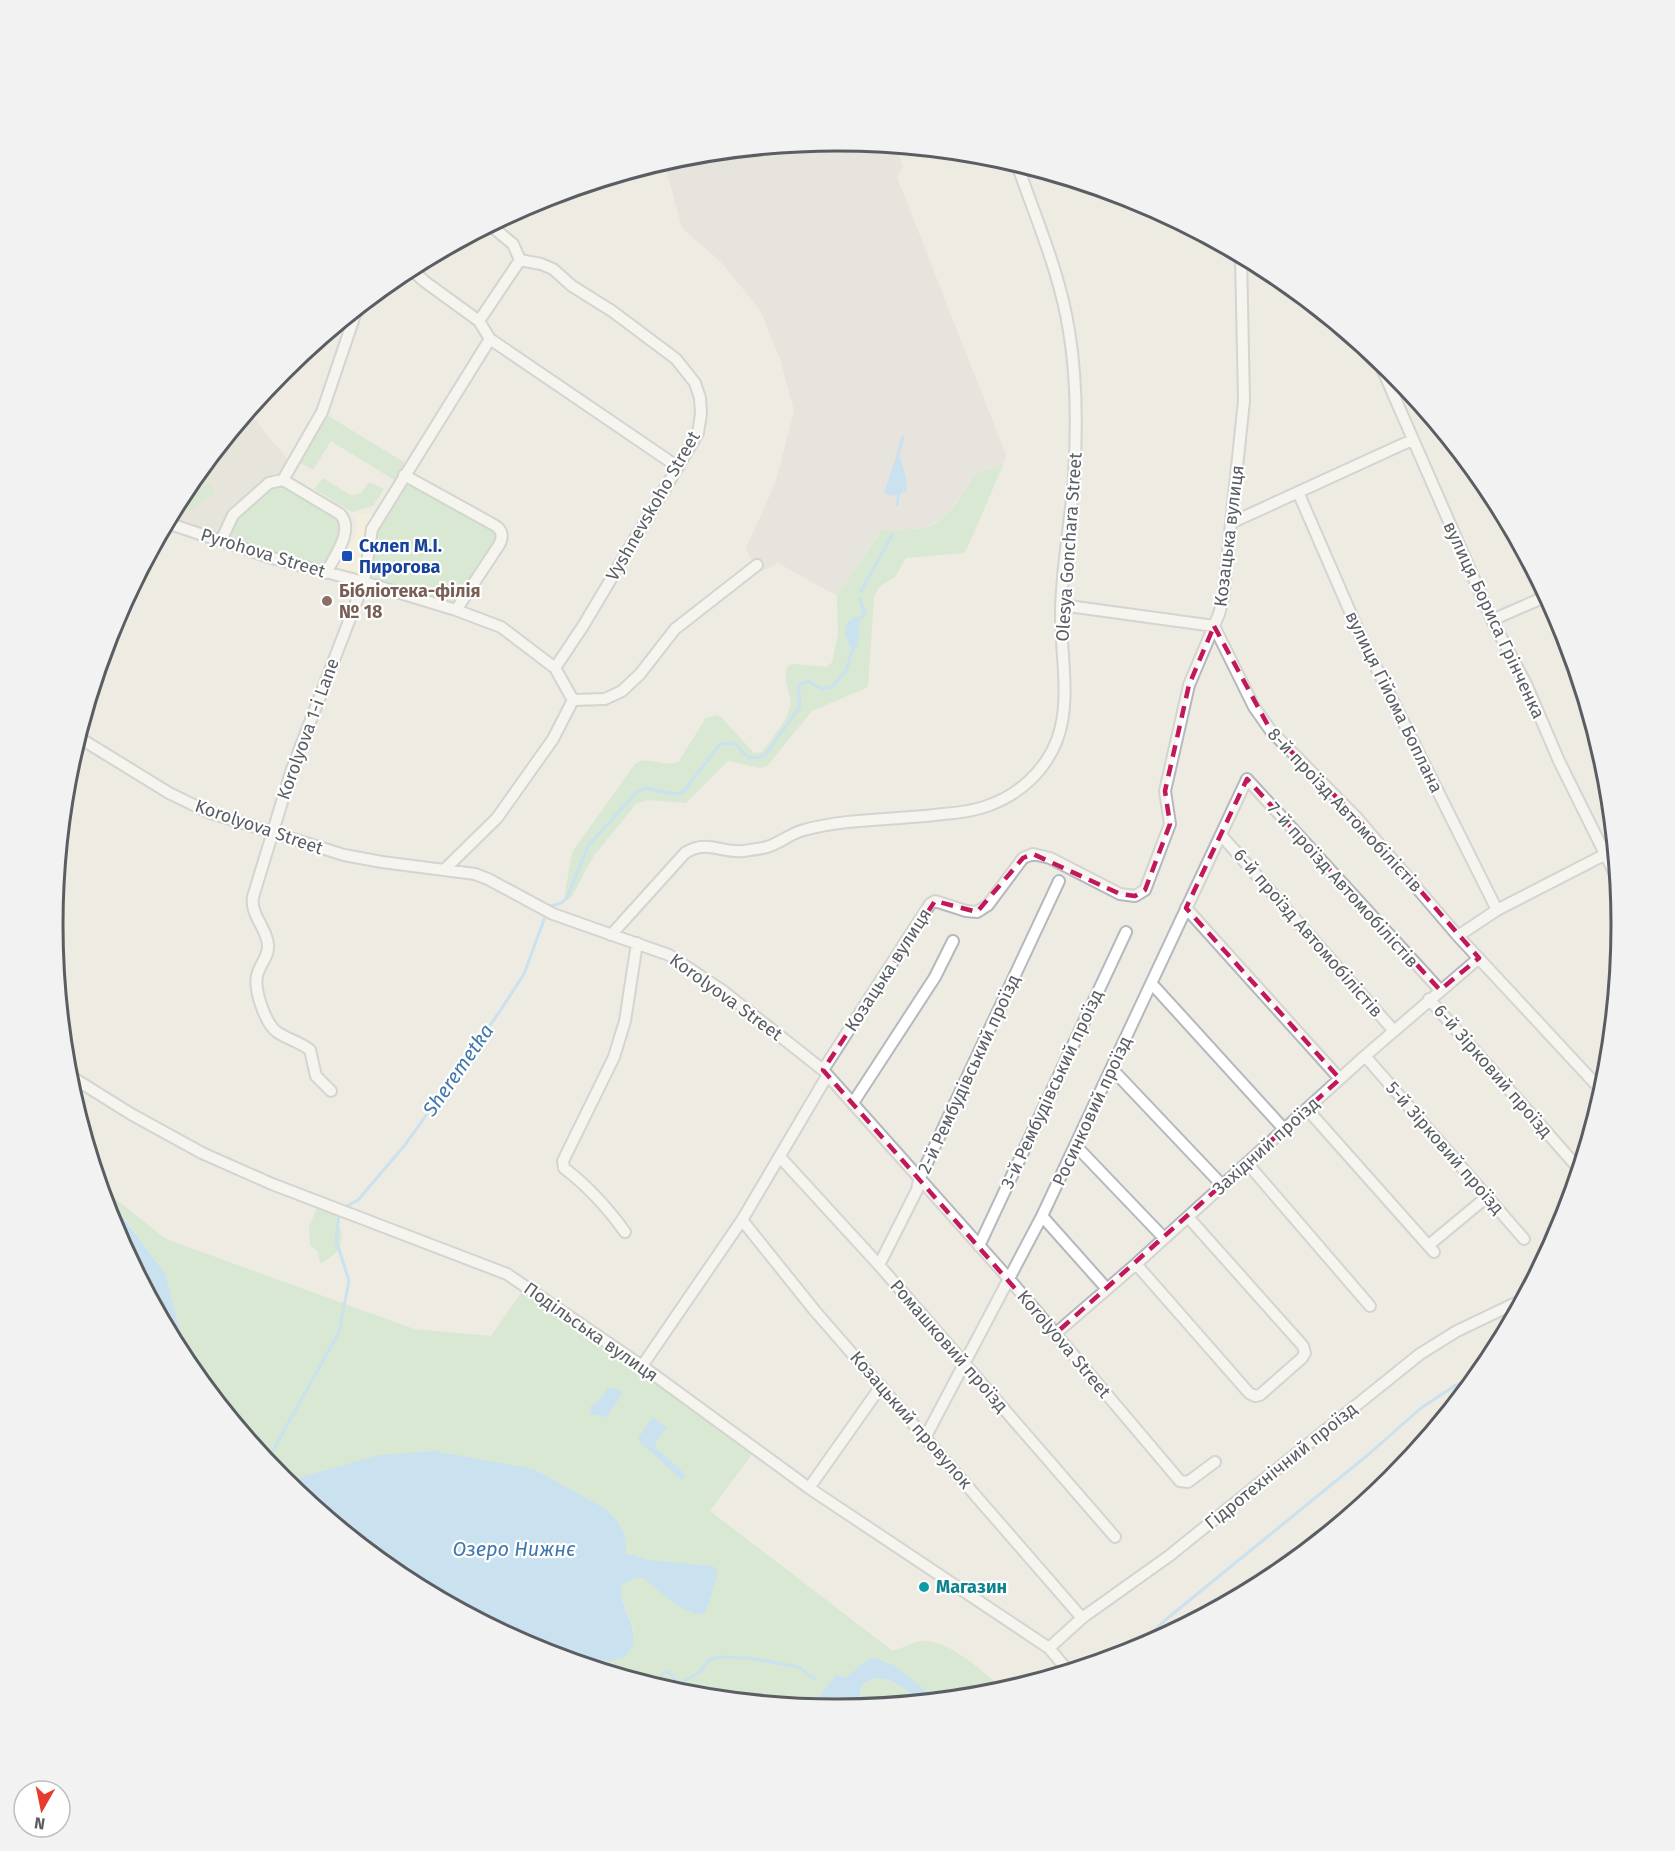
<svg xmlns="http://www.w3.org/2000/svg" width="1675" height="1851" font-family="'Fira Sans',sans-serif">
<rect width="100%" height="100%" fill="#edebe2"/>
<path fill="#fdf4d7" d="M352,512L359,515L375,514L368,528L363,568L359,574L352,576L342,572L338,565L356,535L357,519Z"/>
<path fill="#dedcd6" d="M838,141L895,146L903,166L897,177L1006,455L1003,465L975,474L958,500L943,518L925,528H904L903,531L880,530L837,596L778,563L762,571L754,567L746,548L775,484L794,411L780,359L760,310L720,261L682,228L664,162L685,156Z"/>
<path fill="#dfdcd3" d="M249,412L292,465L221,541L167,523L185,489Z"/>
<path fill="#bfe5be" d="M322,412L410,466L404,475L502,534L456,610L364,582L372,529L399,483L331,441L313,470L295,460Z
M1003,465L966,551L962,553L906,558L895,577L880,586L874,596L868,686L866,688L812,711L767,766L760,768L728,761L686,803L648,800L636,804L593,857L571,898L564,899L572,852L635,764C648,754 665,769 679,761L705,719L715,715L721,717L754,753L762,752C771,739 786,723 790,707C793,693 780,679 789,665L794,664L827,667L832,662L838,634L837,596L881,530L903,531L904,528C910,528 917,529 923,528C948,523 963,493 975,474Z
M323,478L352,496L362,492L369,482L384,489L373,506L352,512L314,489Z
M276,480L346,523L326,573L221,541L233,515Z
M208,483L215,493L190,511L183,501Z
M104,1190L166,1239L414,1329L491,1336L526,1286L755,1450L710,1511L893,1651C902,1648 911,1643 920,1641C948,1638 986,1674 1005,1691L990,1695L939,1701L885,1661L847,1677L836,1675L810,1708L684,1695L591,1667L594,1663L602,1660H619L628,1653L633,1641L634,1631L622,1599L623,1531L617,1520L606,1509L534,1469L324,1472L284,1482L185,1361L184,1345L165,1273Z
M318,1206L335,1213C345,1239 346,1250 320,1264L318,1252L310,1245L309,1227Z
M882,1678L899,1685L921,1702L869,1707L860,1698L861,1687L868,1681Z"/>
<path fill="#a1d6fe" d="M898,451L906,478L907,491L891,496L884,493Z
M856,616L860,619C857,628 860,639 857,648L851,649L845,634L847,623Z
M101,1188L165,1273L184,1345V1360L112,1226Z
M609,1387L620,1390L622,1394L607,1417L590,1414L591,1405L596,1404Z
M653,1417L667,1428L655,1443L656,1448L683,1472L685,1477L682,1480L642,1444L638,1438Z
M435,1451L534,1469L606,1509L617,1520L623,1531L626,1542V1554L634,1555L647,1560L713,1566L717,1571V1575L707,1609L702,1614C686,1616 656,1589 644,1578H635L622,1585C622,1590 621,1595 622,1599C626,1617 642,1635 628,1653C619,1666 601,1655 591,1667L537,1651L401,1578L284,1482L379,1455Z
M874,1658L894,1665L939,1701L921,1702C904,1689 881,1666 861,1687L860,1698L869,1707L837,1710L810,1708L836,1675L847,1677L866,1661Z"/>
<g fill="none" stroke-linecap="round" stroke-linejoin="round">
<path stroke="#a1d6fe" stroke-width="3" d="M898,455L903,437
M897,505L899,492
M861,591L892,535
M859,620L865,614L860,599
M551,906L561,903L567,898L588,846L636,793L644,788L674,794L683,792L720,744L734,743L749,758L761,757L766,754L799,708C802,700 796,691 800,684L808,681L821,689L832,687L846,671L853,647
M345,1207L358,1200L405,1145L500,1011L524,974L545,917
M267,1461L339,1332L349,1281L336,1240L339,1215
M1129,1653L1169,1617L1369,1454L1421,1408L1456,1385L1481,1373
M630,1679L636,1675L639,1676L644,1683
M657,1687L663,1673L668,1672L678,1682L681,1683L700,1672L709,1660L719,1657L749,1658L798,1667L816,1680"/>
<g stroke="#b5b8bc" stroke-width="14">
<path id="minor" d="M490,225L513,244L520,260
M410,268L424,281L479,321L520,260L541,264L553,269L572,286L612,311L676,359L695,383L700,398L701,414L698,433L583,626L555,668
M479,321L490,339L678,467
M1377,357L1492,620L1526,684L1559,761L1618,880
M404,475L496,526C503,531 503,538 499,545L456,610
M283,480L322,412L357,309
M1298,492L1361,637L1497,910
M1233,522L1412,440
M167,523L272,558L364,582L456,610L501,627L555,668L573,700
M221,541L233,515L269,483L283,480L340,514C355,530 334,557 326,573
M1061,605L1214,626L1254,707L1271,731L1357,818L1458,936L1603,1092
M1492,620L1547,596
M78,737L169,793L208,812L344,855L382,862L475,874L488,879L553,914L669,955L723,991L823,1070L1010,1280L1180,1481L1188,1482L1215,1462
M1221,835L1394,1031
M445,869L497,818L553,739L573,700L605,699L622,691L640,674L675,629L757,565
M1186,908L1340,1079
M611,935L685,853C707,839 720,853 743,851C750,850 760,849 767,847C780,843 791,833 804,830C848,818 897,820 943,814C958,813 973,811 987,806C1019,795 1045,771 1057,740C1072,700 1060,652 1061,610C1062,565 1071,520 1074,476C1077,428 1077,378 1069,331C1060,273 1036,219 1017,164
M1458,936L1497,910L1604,855
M1152,984L1284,1129
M1429,999L1580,1170
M1365,1056L1524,1239
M1112,1069L1222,1185
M823,1070L930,904L935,901L966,911L977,912L988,905L1023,858L1033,854L1050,858L1120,894L1135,896L1145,890L1170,824L1165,791L1189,685L1219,614L1223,599L1244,401L1241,255
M67,1074L131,1114L202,1153L272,1184L507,1274L642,1366L809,1488L1049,1648L1069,1672
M331,1091L316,1076L310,1050C300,1042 287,1039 277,1032C265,1023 254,990 257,976C259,965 269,957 268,945C267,928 250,915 253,897L292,769L364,582L372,529L490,339
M853,1103L935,977L953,941
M1307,1109L1434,1252
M1075,1145L1164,1238
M780,1157L879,1265L1115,1537
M1247,1163L1370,1306
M1042,1216L1107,1289
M742,1220L815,1311L1082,1618
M625,1232C607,1207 589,1187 564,1168L563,1161L614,1057L625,1021L637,943
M1429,1245L1488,1196
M979,1246L1126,932
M1136,1264L1249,1393L1255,1396L1260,1395L1302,1358L1305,1353L1303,1346L1188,1217
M879,1265L917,1190L919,1180L1059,881
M1055,1334L1136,1264L1365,1056L1479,958
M642,1366L742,1220L827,1076
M926,1436L1042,1216L1247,779L1440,990
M809,1488L881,1386
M1049,1648L1082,1618L1169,1556L1420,1354L1457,1331L1524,1299"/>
</g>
<use href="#minor" stroke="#fff" stroke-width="10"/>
</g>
<path d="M0 0H1675V1851H0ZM1214,626L1271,731L1357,818L1479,958L1440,990L1247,779L1186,908L1340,1079L1055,1334L823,1070L935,901L977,912L1023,858L1033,854L1120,894L1135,896L1145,890L1170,824L1165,791L1189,685Z" fill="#edebe2" fill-opacity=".55" fill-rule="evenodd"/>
<path fill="none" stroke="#c2185b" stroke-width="4.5" stroke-dasharray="12 8" stroke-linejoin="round" d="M1214,626L1271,731L1357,818L1479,958L1440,990L1247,779L1186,908L1340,1079L1055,1334L823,1070L935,901L977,912L1023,858L1033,854L1120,894L1135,896L1145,890L1170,824L1165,791L1189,685Z"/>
<rect fill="#1a4fb4" stroke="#fff" stroke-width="2" x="341" y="550" width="12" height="12" rx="3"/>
<circle fill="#8d6e63" stroke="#fff" stroke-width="2" cx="327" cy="601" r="6"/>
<circle fill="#0f9aa8" stroke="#fff" stroke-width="2" cx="924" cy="1587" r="6"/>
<g text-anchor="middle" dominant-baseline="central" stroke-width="4.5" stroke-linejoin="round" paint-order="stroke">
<g font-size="18" fill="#5a5e63" stroke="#fff">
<text transform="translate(653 506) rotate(-60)">Vyshnevskoho Street</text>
<text transform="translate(1229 536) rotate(-83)">Козацька вулиця</text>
<text transform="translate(1069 547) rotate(-86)">Olesya Gonchara Street</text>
<text transform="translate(263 553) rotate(17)">Pyrohova Street</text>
<text transform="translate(1494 620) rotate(65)">вулиця Бориса Грінченка</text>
<text transform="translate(1394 702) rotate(64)">вулиця Гійома Боплана</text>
<text transform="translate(308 729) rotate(-70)">Korolyova 1-i Lane</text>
<text transform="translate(1345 810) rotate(47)">8-й проїзд Автомобілістів</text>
<text transform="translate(259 827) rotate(19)">Korolyova Street</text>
<text transform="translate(1343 885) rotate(48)">7-й проїзд Автомобілістів</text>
<text transform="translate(1308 933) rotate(49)">6-й проїзд Автомобілістів</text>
<text transform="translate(888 970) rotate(-57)">Козацька вулиця</text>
<text transform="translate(726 997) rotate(36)">Korolyova Street</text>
<text transform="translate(1493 1071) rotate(49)">6-й Зірковий проїзд</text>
<text transform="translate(969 1074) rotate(-65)">2-й Рембудівський проїзд</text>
<text transform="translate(1052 1089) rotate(-65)">3-й Рембудівський проїзд</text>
<text transform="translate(1092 1111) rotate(-65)">Росинковий проїзд</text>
<text transform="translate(1266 1146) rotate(-42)">Західний проїзд</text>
<text transform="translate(1445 1148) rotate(49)">5-й Зірковий проїзд</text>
<text transform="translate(591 1332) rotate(35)">Подільська вулиця</text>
<text transform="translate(1064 1344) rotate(50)">Korolyova Street</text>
<text transform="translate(949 1346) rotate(49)">Ромашковий проїзд</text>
<text transform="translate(911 1420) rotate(49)">Козацький провулок</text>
<text transform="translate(1281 1466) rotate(-39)">Гідротехнічний проїзд</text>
</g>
<g font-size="18" font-weight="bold" fill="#164399" stroke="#fff" text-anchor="start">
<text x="359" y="546">Склеп М.І.<tspan x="359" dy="21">Пирогова</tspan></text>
</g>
<g font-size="18" font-weight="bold" fill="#785e54" stroke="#fff" text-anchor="start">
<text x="339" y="591">Бібліотека-філія<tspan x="339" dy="21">№ 18</tspan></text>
</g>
<g font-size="18" font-weight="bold" fill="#0d838f" stroke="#fff" text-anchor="start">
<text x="936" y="1587">Магазин</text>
</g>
<g font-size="20" font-style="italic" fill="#3f77af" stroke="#fff">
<text transform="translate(458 1070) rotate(-55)">Sheremetka</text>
<text x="514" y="1549">Озеро Нижнє</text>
</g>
</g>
<path d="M0 0H1675V1851H0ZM63 925a774 774 0 1 1 1548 0a774 774 0 1 1-1548 0Z" fill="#f2f2f3" fill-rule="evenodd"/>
<path fill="none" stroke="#5a5e63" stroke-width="3" d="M63 925a774 774 0 1 1 1548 0a774 774 0 1 1-1548 0Z"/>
<g transform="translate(42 1809) rotate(189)"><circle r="28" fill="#ffffff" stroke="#bdbfc1" stroke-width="1.5"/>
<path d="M0-4.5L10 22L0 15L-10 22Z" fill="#e63c2f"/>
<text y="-9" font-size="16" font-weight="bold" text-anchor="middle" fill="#5a5e63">N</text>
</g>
</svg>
